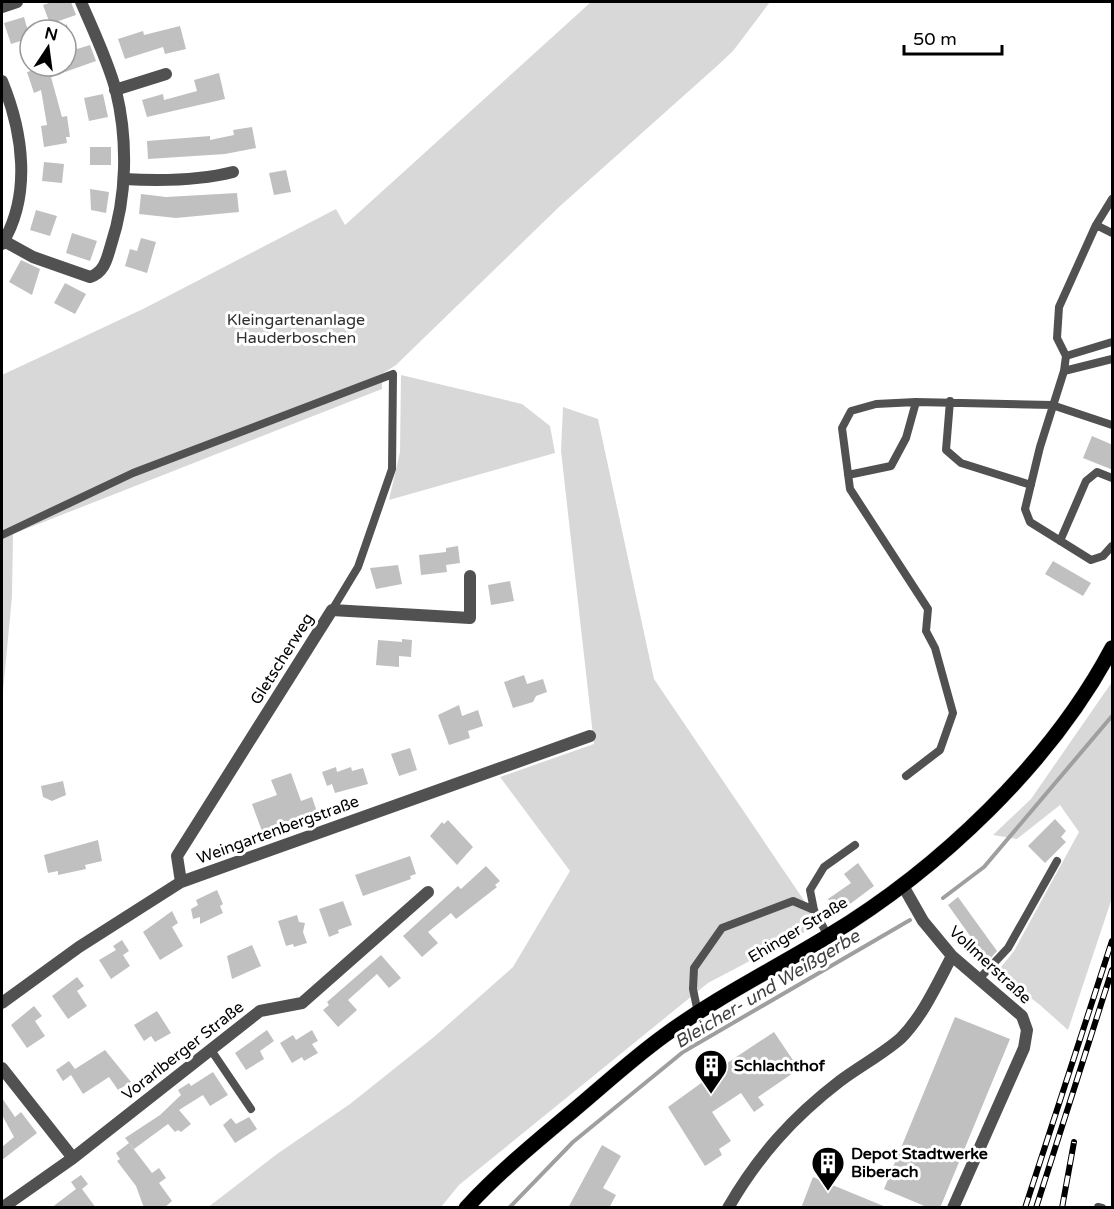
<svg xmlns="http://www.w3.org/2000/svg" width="1114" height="1209" font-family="'Varela Round',sans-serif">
<rect width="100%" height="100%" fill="#fff"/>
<path fill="#d8d8d8" d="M591,2H770L733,51L717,66L559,207L396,365L382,374V389L13,534L12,596L2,702V375L145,308L336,209L345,225Z
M401,375L522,404L550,426L555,453L389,500L400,452Z
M563,407L598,419L654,679L820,924L708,983L459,1185L441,1207L207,1208L277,1154L350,1104L434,1037L513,967L570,871L500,777L594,744L561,451Z
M1112,682V898L1068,1030L1040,1005L997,972L1014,951L1079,832L1060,805L1017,839L993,835L1031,799Z"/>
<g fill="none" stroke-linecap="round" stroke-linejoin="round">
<path stroke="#9f9f9f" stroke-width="4" d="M943,898L984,867L1112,716
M509,1208L573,1142L683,1052L910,920"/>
</g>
<path fill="#c0c0c0" d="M52,2H71L76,15L50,24L43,5Z
M24,17L30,38L11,44L4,23Z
M66,23L77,49L90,45L96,61L51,77L62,117L67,116L70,137H66L67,143L44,147L41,126L47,125L41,90L34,93L27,72L48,66H66Z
M180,26L186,49L165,54L163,47L125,59L118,39L143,31L144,35Z
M219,73L225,99L147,117L142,100L163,94L164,100L197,91L194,80Z
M103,94L108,117L89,121L84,98Z
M252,127L256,148L225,154L148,159L147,141L210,136V140L234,135L233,130Z
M90,147H111V165H90Z
M44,162L64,164L62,183L42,181Z
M286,170L291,192L274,195L269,173Z
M90,189L109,192L106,213L91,210Z
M237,193L239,212L176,218L139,214L141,194L166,197Z
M36,210L57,216L50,236L30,230Z
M72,233L97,241L90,261L66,253Z
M141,238L156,242L147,273L125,266L130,249L137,251Z
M21,260L40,269L32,295L9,282Z
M65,283L86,294L75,314L54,303Z
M1092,436L1113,445V470L1083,458Z
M458,546L460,563L446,565L447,572L421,575L419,555L446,552V548Z
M1053,561L1091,583L1083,596L1045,574Z
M398,565L402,584L376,589L370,568Z
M510,581L514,601L491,605L488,585Z
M402,639L412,640L411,657L399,656V667L376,665L378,640L402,642Z
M524,675L527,684L543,679L547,692L536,696L533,702L513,708L504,682Z
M459,705L462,716L478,710L483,726L468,731L470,738L449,745L438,715Z
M410,748L417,770L399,776L391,754Z
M336,767L337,772L351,767L352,771L363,768L368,784L335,793L332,784L327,786L322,772Z
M291,773L301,801L312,797L318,815L307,819L306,815L262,831L252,804L277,795L271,780Z
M63,781L66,795L52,801L43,797L41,786Z
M1055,819L1066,831L1061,837L1066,842L1045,863L1028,846Z
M448,820L473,847L457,865L430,836L442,822L444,824Z
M98,840L102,861L85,865L86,869L58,875V871L48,873L44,855Z
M410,856L416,874L410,876L411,879L363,896L355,875Z
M858,863L874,886L838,913L828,899L851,883L844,874Z
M486,866L500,881L495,885L497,887L456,919L451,913L428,932L438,943L422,957L403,936L458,886L461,889Z
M217,890L223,904L220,906L223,913L200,924V917L193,919L191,909L198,905L196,900Z
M958,897L997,951L988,961L948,905Z
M343,901L352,925L338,930L339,933L329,937L319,909Z
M172,911L178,923L172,927L183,946L160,960L143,932Z
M297,915L299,922L305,923L303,932L307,943L294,947L293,944L286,946L278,921Z
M122,940L129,951L123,955L130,966L111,979L99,960L116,950L113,946Z
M252,945L261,966L232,979L227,956Z
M381,955L401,978L389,988L377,974L348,1000L357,1010L338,1027L323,1010L329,1005L327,1002Z
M77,977L84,986L77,991L87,1006L68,1019L52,996Z
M34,1006L42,1016L35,1021L45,1036L27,1048L11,1025Z
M157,1011L171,1033L155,1042L151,1036L144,1041L134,1025Z
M955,1017L1010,1039L940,1208H929L884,1189Z
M267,1030L274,1041L260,1051L264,1059L246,1070L235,1053Z
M312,1030L318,1041L312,1044L318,1053L304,1061L302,1057L292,1063L280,1043L293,1035L296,1040Z
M774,1032L799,1069L758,1097L764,1105L754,1112L741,1093L712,1112L731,1141L719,1149L722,1155L705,1166L668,1107L704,1081L703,1079Z
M105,1050L131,1082L118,1090L109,1077L83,1094L71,1075L63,1081L56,1070L69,1061L75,1069Z
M213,1072L228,1095L210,1106L203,1095L179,1110L191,1124L181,1132L178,1130L175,1132L168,1124L134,1149L125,1138L160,1115L181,1095L178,1090L189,1083L191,1086Z
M2,1098L15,1117L21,1112L37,1133L2,1160V1147L14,1137L2,1115Z
M249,1117L257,1129L235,1143L223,1125L231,1118L236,1124Z
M129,1143L152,1173L159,1168L166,1178L159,1183L172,1201L164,1208H144L136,1186L117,1161L120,1159L116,1153Z
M602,1145L621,1156L603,1188L616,1195L609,1208H568Z
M81,1175L88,1184L82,1189L96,1208H51L76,1189L71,1182Z
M813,1177L886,1207V1208H801Z"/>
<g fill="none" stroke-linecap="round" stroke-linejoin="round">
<g stroke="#dbdbdb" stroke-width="16">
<path id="primary" d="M466,1208C499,1172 537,1141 574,1110C604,1085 633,1058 665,1035C717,997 774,969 828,936C939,869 1051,763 1112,648"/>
</g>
<path stroke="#515151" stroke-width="8" d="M1096,225L1112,199
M1066,356L1057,338L1059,307L1096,225L1112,233
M1112,359L1064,371L1040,447L1025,509L1030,522L1091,560L1103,556L1112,546
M1064,371L1066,356L1112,342
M950,401L946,450L961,463L1031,485
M848,475L891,466L906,438L916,402
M2,535L133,473L393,374L392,469L358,567L332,610
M1060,541L1086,481L1097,472L1112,478
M906,776L940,750L953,713L935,648L926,631L928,609L850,489L842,428L851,411L876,404L916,402L1052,405L1112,425
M828,936L814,910L810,890L824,867L855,845
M978,980L1008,948L1057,861
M698,1013L693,989L694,968L722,928L793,901L814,910
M211,1050L251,1109
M1098,1207L1102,1208"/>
<path stroke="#515151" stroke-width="12" d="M2,7L17,2
M2,81C23,132 32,195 2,244
M115,90L166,74
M124,179C160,181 198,181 233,172
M4,241L33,257L90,277C105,272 107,258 111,245C127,197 128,140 116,91C108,61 93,30 81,2
M181,882L177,856L332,610L470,618V576
M902,884L923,921L952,956L1022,1016L1027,1030L1024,1048L953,1208
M2,1003L79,947L181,882L590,736
M2,1068L73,1158
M2,1208L73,1158L260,1011L302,1003L428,892
M728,1208C758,1156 793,1117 840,1081C860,1066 883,1054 901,1038C923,1016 938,982 952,956"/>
<use href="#primary" stroke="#000" stroke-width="15"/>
<g stroke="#000" stroke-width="6">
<path id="rail" d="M1025,1208L1112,941
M1036,1208L1112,970
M1062,1208L1074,1142"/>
</g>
<use href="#rail" stroke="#fff" stroke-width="4" stroke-dasharray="11" stroke-linecap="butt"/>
</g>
<defs>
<g id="building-pin" transform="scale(1.725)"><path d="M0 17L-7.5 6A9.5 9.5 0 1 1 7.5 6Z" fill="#000" stroke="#fff"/><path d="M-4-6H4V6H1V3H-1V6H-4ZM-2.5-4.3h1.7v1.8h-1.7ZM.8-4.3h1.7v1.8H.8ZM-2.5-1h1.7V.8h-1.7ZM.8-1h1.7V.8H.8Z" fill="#fff"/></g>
</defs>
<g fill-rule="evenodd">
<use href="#building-pin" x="711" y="1066"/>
<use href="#building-pin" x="828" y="1163"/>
</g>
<g text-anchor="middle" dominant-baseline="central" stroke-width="6" stroke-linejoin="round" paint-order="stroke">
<g font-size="16" fill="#2f2f2f" stroke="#fff">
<text x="296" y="320">Kleingartenanlage<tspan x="296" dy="18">Hauderboschen</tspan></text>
</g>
<g font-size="16" fill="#000" stroke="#fff">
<text transform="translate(282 659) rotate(-58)">Gletscherweg</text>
<text transform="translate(278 830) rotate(-20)">Weingartenbergstraße</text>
<text transform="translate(798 930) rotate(-31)">Ehinger Straße</text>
<text transform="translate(990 965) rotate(43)">Vollmerstraße</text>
<text transform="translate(183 1051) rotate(-38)">Vorarlberger Straße</text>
</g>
<g font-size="16" font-weight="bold" fill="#000" stroke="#fff" text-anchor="start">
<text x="734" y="1066">Schlachthof</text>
<text x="851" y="1154">Depot Stadtwerke<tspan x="851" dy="18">Biberach</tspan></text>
</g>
<g font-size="18" font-style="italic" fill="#404040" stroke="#fff">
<text transform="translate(767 989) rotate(-31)">Bleicher- und Weißgerbe</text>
</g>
</g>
<rect width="1114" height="1209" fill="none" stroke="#000000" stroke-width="6"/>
<g transform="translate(48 48) rotate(13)"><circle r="28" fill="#ffffff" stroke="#999999" stroke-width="1.5"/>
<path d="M0-4.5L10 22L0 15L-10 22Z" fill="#000000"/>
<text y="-9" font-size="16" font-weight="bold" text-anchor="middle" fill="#000000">N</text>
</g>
<path d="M904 45v9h98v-9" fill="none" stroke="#000000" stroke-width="3"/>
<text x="913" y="45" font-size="18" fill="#000000" stroke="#ffffff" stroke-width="4.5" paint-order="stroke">50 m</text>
</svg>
